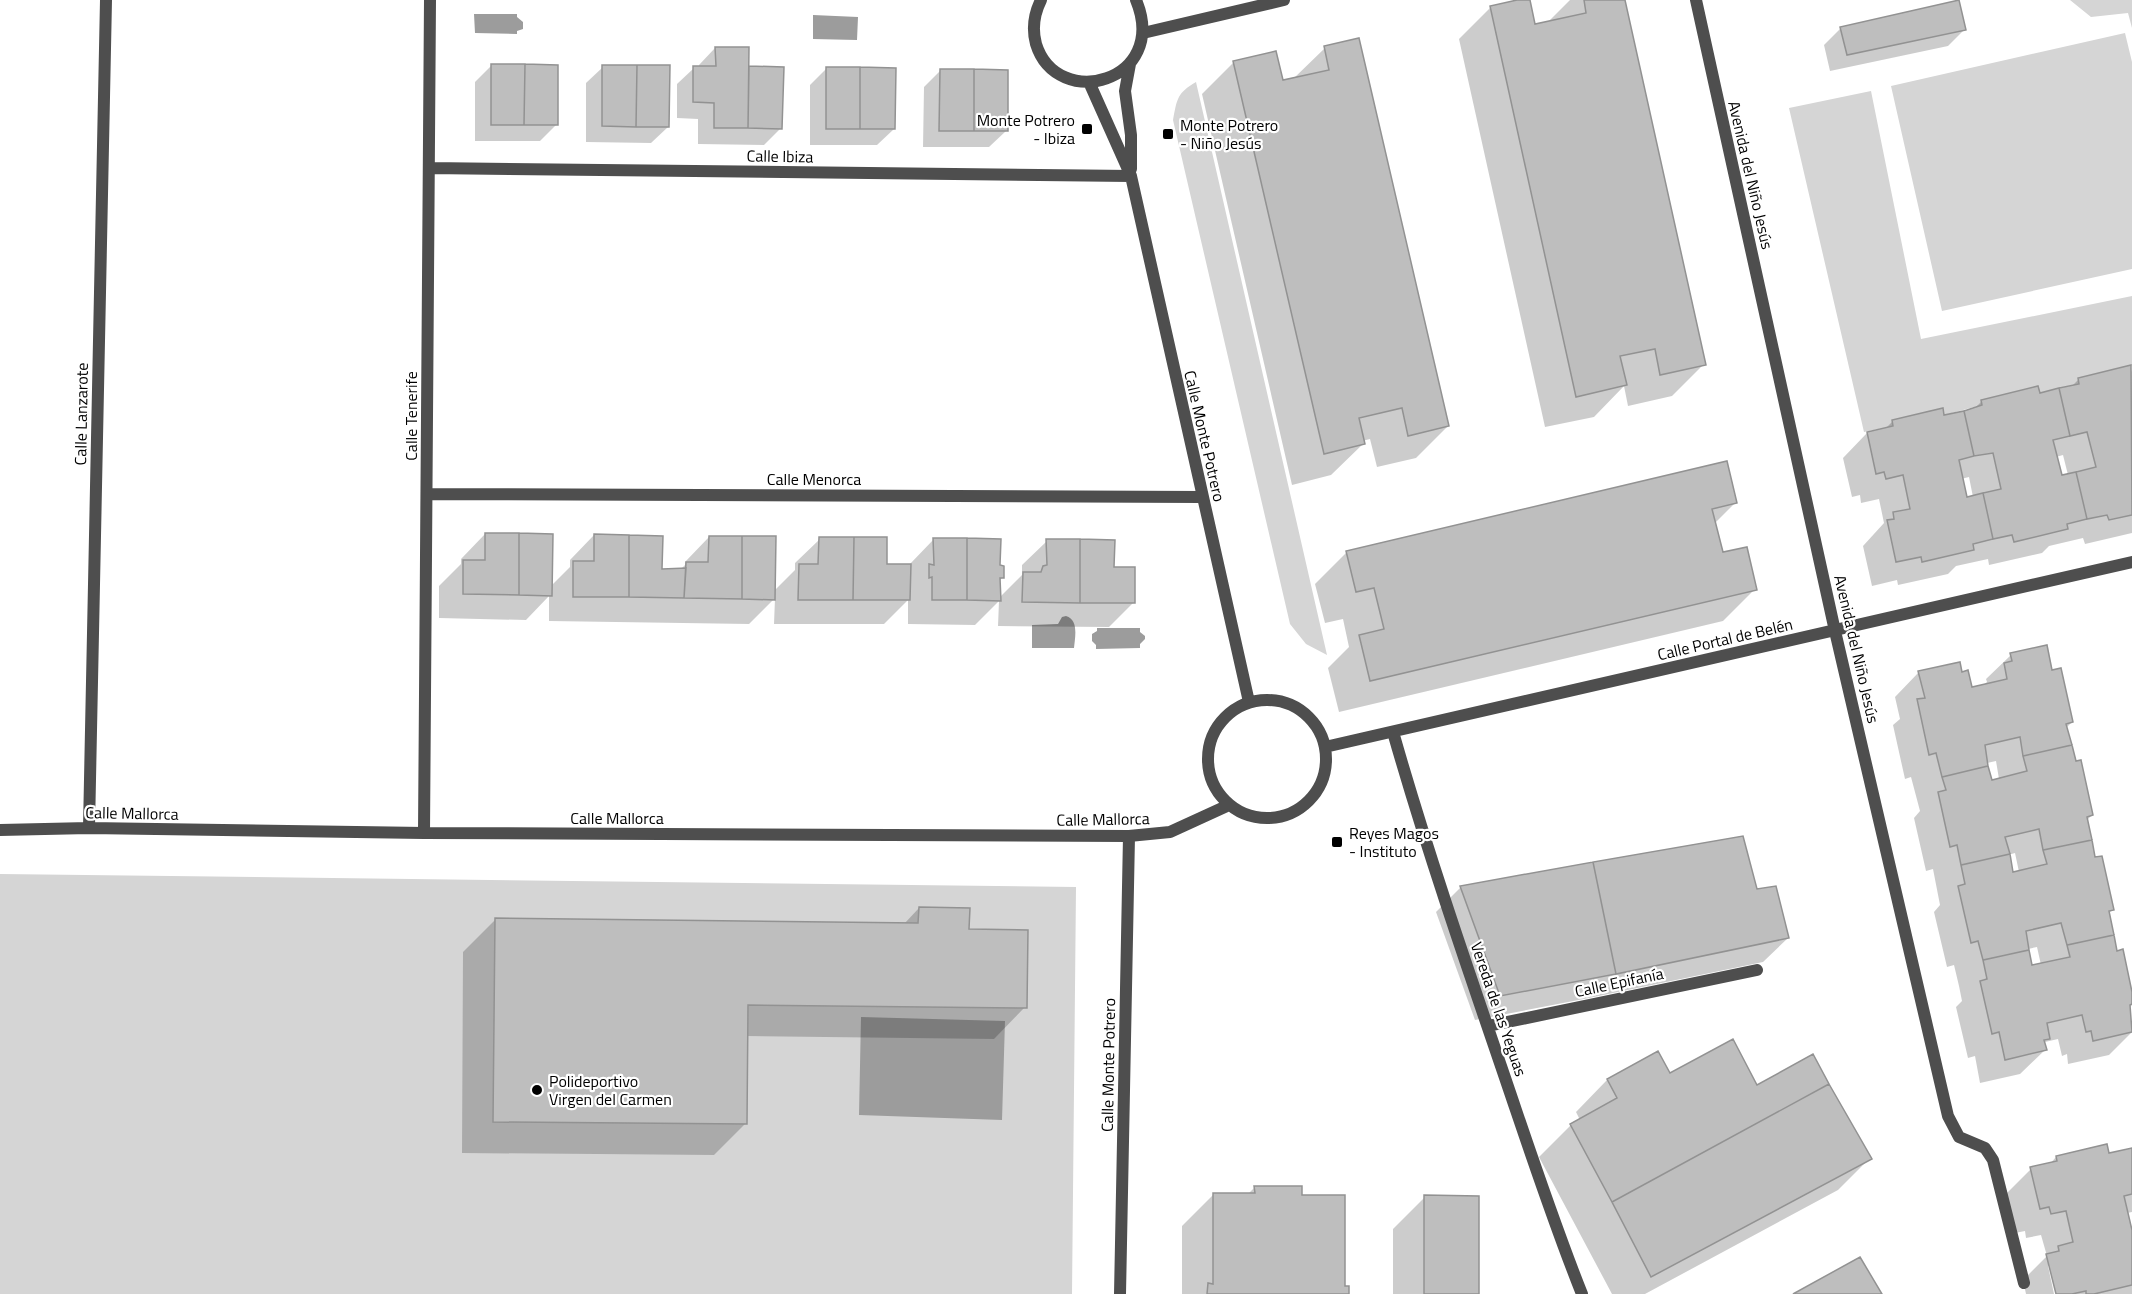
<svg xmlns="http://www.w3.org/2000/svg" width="2132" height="1294" font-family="'Titillium Web',sans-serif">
<rect width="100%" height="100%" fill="#fff"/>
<path fill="#d5d5d5" d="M2070,0H2132V28L2128,13L2091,17Z
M2125,33L2132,62V269L1942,311L1891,86Z
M1196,82L1327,655L1306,644L1290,624L1173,120C1177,99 1177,93 1196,82Z
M1871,91L1921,339L2132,296V367L2131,365L2078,378L2079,384L2040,393L2038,386L1982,400V405L1944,415L1943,409L1892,420L1893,426L1864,432L1789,108Z
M0,874L1076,887L1072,1294H0Z"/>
<path fill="#9c9c9c" d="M474,14H517V17L523,22V29L517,31V34L475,33Z
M813,15L858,17L857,40L813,39Z
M1066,616C1079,620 1075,637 1074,648H1032V625L1058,624L1062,617Z
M1097,628H1140V632L1145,636V639L1140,644V648L1096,649V645L1092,641V634L1097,631Z
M861,1017L1005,1021L1002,1120L859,1115Z"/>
<path fill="#0003" fill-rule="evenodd" d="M1524,0H1529L1534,26L1551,23L1550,20L1570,0H1624L1704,364L1672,396L1628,406L1624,386L1594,417L1545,427L1459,39L1491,7Z
M1841,28L1965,29L1948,46L1830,71L1824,45Z
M715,48L748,67L782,68L781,128L764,145L698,144V119L677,118V84L694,68H699V65Z
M1325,48L1448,426L1416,458L1377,467L1370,439L1362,441L1363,444L1331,475L1292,485L1202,94L1234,62L1282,82L1293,79Z
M492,65L556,125L540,141H475V82Z
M603,67L668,127L651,143L586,142V83Z
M827,68L894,129L877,145H810V85Z
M940,71L1006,131L989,147H923L924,87Z
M2130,367L2132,372V533L2085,544L2083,538L2049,546L2042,553L1989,565L1988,559L1956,566L1948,574L1898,585L1897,580L1872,586L1863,546L1884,523L1879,499L1861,503L1860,495L1852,497L1843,458L1867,433L1885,429L1893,421L1943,417L1973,410L1982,401L2038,395L2070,388L2079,379ZM2063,455L2068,475L2060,477L2056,457ZM1969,477L1973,497L1966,498L1961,479Z
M1735,503L1714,524L1722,554L1755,589L1723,621L1339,712L1328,668L1349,647L1343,619L1325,623L1315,584L1347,552Z
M485,534L551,586L570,567V560L594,535L660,571L680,570L685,565V562L709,537L774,591L795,570V563L820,539L886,566L909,565L934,539L999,566L1003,577L999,581V598L1022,575V565L1047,541L1112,569L1134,602L1109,627L998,626L999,601L975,625L908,624V600L884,624H774L775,598L749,624L549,621V596L526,620L439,618V586L461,564V559Z
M2011,655L2051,672L2072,722L2066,728L2092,815L2086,821L2094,859L2113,909L2108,914L2116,952L2132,999V1005L2129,1008L2132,1032L2109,1055L2068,1064L2067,1054L2062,1056L2058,1039L2045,1042L2044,1043L2045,1050L2020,1074L1980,1083L1975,1056L1968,1058L1956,1007L1962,1001L1959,986L1954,965L1947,967L1934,912L1940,905L1933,869L1926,871L1914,818L1920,811L1911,777L1905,779L1893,725L1900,719L1895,697L1919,672L1960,674L1971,689L1983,686L1987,682L1986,679ZM1996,761L1999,779L1991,781L1987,763ZM2015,853L2019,872L2012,874L2008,855ZM2037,947L2041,965L2031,967L2028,949Z
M1742,837L1756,890L1788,938L1763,962L1589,998L1475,1020L1436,912L1460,888Z
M919,908L968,931L1025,1007L994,1039L746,1036L745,1124L714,1155L462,1153L463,952L495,920L904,924Z
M1658,1053L1670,1075L1757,1087L1870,1158L1838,1190L1645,1294H1612L1539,1157L1571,1125L1580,1120L1576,1112L1607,1080Z
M2132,1150V1212L2127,1213L2132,1236V1294H2057L2050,1263L2048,1266L2054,1294H2026L2023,1280L2047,1256L2041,1235L2026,1238L2025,1231L2015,1233L2007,1193L2031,1169L2049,1165L2056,1157L2108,1155Z
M1255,1187L1301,1196L1348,1294H1182V1226L1214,1194H1248Z
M1425,1197L1478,1294H1393V1229Z"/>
<path fill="#bebebe" stroke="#929292" stroke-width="1.5" d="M1517,0H1530L1535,24L1586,13L1584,0H1625L1706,365L1660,375L1655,349L1620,356L1627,385L1576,397L1490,6Z
M1959,0L1966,30L1847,55L1840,27Z
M1359,38L1449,426L1408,436L1402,408L1359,418L1365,444L1324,454L1233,61L1276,51L1283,80L1329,70L1324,46Z
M715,47H749L748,128H714V103L693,102V66H716Z
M491,64H525L524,125H491Z
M525,64L558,65V125H524Z
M602,65H637L636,127L602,126Z
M637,65H670L669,127H636Z
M749,66L784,67L782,129L748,128Z
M826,67H860V129H826Z
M860,67L896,68L895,129H860Z
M940,69H974V131H939Z
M974,69L1008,70V131H974Z
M2131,365L2132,515L2109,520L2107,515L2087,519L2076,472L2096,467L2087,432L2070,436L2059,388L2079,384L2078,378Z
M2038,386L2040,393L2059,388L2070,436L2053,440L2062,475L2076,472L2087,519L2067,524L2068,529L2014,542L2012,535L1993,539L1983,493L2001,489L1993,453L1974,456L1964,411L1982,405L1981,400Z
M1943,408L1944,415L1964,411L1974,456L1959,460L1967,497L1983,493L1993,539L1973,544L1974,550L1922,562L1921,557L1896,562L1887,520L1894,519L1893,512L1910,509L1903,475L1886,479L1884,472L1876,474L1867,432L1893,426L1892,420Z
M1727,461L1737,503L1712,509L1723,552L1747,547L1757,590L1370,681L1359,635L1384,629L1374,588L1356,592L1346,551Z
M485,533H519V595L463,594V560H485Z
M519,533L553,534L552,596L519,595Z
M594,534L629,535V597H573V561H594Z
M629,535L663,536L662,569L686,568L684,598L629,597Z
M709,536H742V599L684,598L686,562H708Z
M742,536H776L775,600L742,599Z
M819,537H854L853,600H798L799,564H818Z
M854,537H887V564H911L910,600H853Z
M933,538H967V600H932V577L929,578V564L934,565Z
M967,538L1001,539L1000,565L1004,566V578H1000L1001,601L967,600Z
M1046,539H1080V603L1022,602L1023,572H1041L1043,566L1047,565Z
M1080,539L1115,540L1114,567H1135V603H1080Z
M2047,645L2052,670L2061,668L2073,722L2066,724L2072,745L2023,756L2020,737L1985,745L1988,766L1942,777L1936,753L1929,755L1917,699L1925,698L1918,671L1960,662L1962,672L1968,670L1972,687L2007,679L2004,663L2012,661L2010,653Z
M2072,745L2076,761L2081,760L2093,815L2087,817L2092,840L2043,850L2039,829L2005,837L2010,854L1961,865L1957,845L1950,847L1938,792L1946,790L1942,777L1988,766L1992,780L2027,771L2023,756Z
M1743,836L1757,889L1776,886L1789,938L1616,974L1593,862Z
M2092,840L2095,857L2102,856L2114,910L2109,911L2114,935L2067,945L2061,923L2026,931L2029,950L1983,960L1978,941L1971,943L1958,886L1965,884L1961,865L2010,854L2013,872L2047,864L2043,850Z
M1593,862L1616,974L1500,996L1460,886Z
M919,907L970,908L969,929L1028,930L1027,1008L748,1005L747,1124L493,1122L495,918L918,923Z
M2114,935L2117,951L2123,949L2132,992V1004L2130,1005L2132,1032L2093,1041L2091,1031L2086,1032L2082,1015L2047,1023L2050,1039L2044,1040L2047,1050L2005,1060L1999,1032L1992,1034L1980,981L1987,979L1983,960L2029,950L2032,965L2070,957L2067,945Z
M1733,1039L1757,1085L1813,1054L1829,1084L1612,1202L1570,1124L1617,1098L1607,1079L1658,1051L1670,1073Z
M1829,1084L1872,1159L1651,1277L1612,1202Z
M2107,1144L2109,1153L2132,1148V1194L2124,1196L2132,1230V1285L2094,1294H2086V1291L2072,1294H2056L2046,1254L2059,1251L2058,1246L2073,1242L2066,1211L2051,1214L2049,1207L2040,1209L2030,1167L2057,1161L2056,1156Z
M1254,1186H1302V1195H1345V1286H1349V1294H1207L1208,1283L1213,1284V1193H1255Z
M1424,1195L1479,1196V1294H1424Z
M1860,1257L1882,1294H1793Z"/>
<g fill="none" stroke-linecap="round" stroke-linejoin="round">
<path stroke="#4e4e4e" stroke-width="12" d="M1041,0C1034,14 1032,29 1036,44C1057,112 1170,82 1136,0
M1696,0L1835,631L1948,1116L1959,1137L1985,1148L1993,1160L2024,1283
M1143,33L1284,0
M1130,64L1125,91L1131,135V169
M1089,82L1131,176L1249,702
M429,168L1131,176
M427,494L1202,497
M1208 759a59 59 0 1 1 118 0a59 59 0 1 1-118 0Z
M1393,732C1425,844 1463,955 1501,1066C1527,1142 1552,1219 1582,1294
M1325,747L2132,562
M89,828L106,0
M0,830L89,828L424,833L1129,836L1170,832L1229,805
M424,833L430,0
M1488,1026L1757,970
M1120,1294L1129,836"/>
</g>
<g fill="#000" stroke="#fff" stroke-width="2">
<rect x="1081" y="123" width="12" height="12" rx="3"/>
<rect x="1162" y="128" width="12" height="12" rx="3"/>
<rect x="1331" y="836" width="12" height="12" rx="3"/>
<circle cx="537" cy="1090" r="6"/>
</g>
<g text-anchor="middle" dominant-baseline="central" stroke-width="4.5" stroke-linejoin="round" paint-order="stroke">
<g font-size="16" fill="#000" stroke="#fff" text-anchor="start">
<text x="1075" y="120" text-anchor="end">Monte Potrero<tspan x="1075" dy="18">- Ibiza</tspan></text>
<text x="1180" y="125">Monte Potrero<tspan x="1180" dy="18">- Niño Jesús</tspan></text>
<text x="1349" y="833">Reyes Magos<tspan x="1349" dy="18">- Instituto</tspan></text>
<text x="549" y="1081">Polideportivo<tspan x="549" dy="18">Virgen del Carmen</tspan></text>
</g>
<g font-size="16" fill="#000" stroke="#fff">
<text transform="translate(780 156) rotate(1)">Calle Ibiza</text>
<text transform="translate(1751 175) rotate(77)">Avenida del Niño Jesús</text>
<text transform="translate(81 414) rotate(-89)">Calle Lanzarote</text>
<text transform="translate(411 416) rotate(-90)">Calle Tenerife</text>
<text transform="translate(1205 436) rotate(77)">Calle Monte Potrero</text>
<text x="814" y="479">Calle Menorca</text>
<text transform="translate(1725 639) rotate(-13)">Calle Portal de Belén</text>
<text transform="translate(1857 649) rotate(77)">Avenida del Niño Jesús</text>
<text transform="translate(132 813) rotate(1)">Calle Mallorca</text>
<text x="617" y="818">Calle Mallorca</text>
<text transform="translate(1103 819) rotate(-1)">Calle Mallorca</text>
<text transform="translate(1619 982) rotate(-12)">Calle Epifanía</text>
<text transform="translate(1499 1009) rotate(71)">Vereda de las Yeguas</text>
<text transform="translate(1108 1065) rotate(-89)">Calle Monte Potrero</text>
</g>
</g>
</svg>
